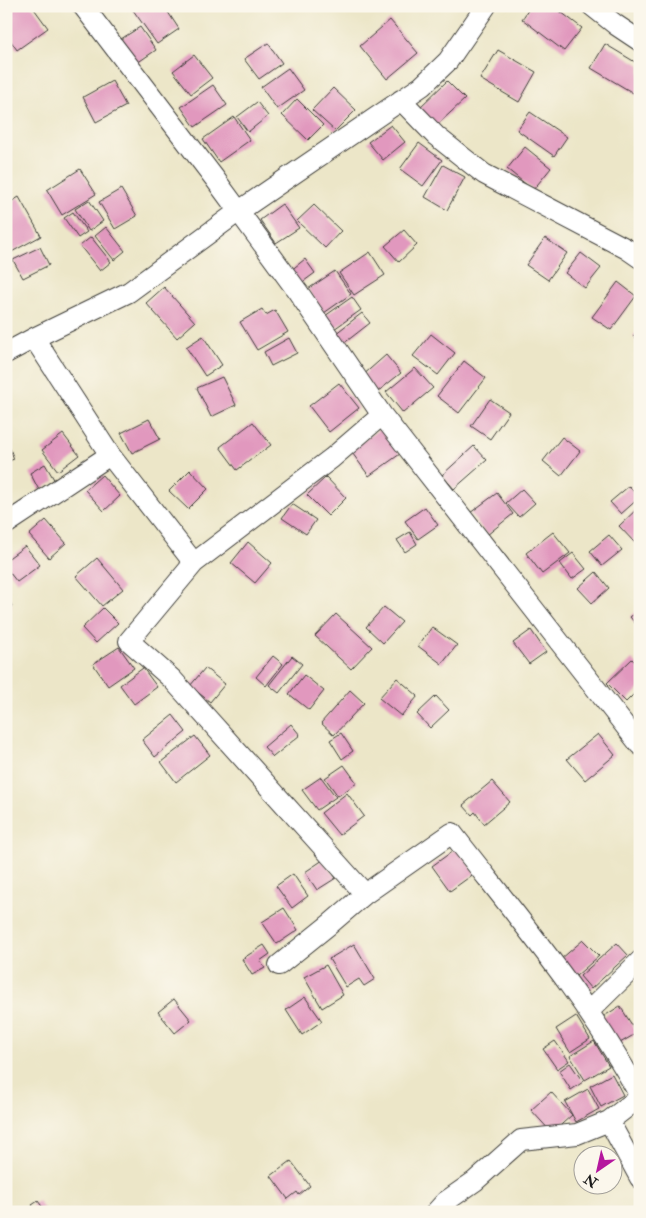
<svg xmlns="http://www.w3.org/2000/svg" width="646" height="1218" font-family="'IM FELL Double Pica',serif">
<rect width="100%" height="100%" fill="#fbf7ec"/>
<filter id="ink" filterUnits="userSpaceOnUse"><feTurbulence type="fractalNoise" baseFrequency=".02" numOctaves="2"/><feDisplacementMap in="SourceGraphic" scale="10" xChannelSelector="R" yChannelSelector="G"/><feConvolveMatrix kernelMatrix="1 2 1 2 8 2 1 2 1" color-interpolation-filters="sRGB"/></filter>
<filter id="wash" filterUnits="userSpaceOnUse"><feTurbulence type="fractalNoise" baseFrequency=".0096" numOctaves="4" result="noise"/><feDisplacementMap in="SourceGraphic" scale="20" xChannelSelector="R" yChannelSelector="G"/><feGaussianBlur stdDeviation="1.12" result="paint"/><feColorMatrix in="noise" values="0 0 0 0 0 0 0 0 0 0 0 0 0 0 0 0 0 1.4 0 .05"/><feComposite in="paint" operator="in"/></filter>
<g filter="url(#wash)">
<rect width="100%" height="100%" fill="#ece6c8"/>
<g id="blocks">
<path fill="#e198be" d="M6,6H32L48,28L17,50L6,34Z
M139,6H164L179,29L157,44L133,10Z
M531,6H553L582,28L564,51L522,19Z
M390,20L418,53L387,79L360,46Z
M140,27L156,50L137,63L121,39Z
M268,43L282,63L259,79L244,59Z
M605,44L640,65V97L591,68Z
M498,50L536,72L519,102L480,79Z
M194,55L212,78L191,94L173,71Z
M288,68L304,90L277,109L261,87Z
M112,81L126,106L96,122L83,97Z
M447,81L465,99L436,126L419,108Z
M213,85L227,105L195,127L181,107Z
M333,88L356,110L335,131L312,110Z
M297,99L323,125L308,140L282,115Z
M257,102L268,116L248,132L237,117Z
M530,112L567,137L554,156L517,130Z
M234,117L250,140L219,162L203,139Z
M391,125L405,142L383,160L368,142Z
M419,143L442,160L423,186L400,169Z
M525,147L551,168L533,190L507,169Z
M443,165L465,177L447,210L425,197Z
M80,169L96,194L62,215L47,190Z
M121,189L137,216L115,229L99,202Z
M19,197L41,236L6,255V205Z
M89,200L103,221L89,231L75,209Z
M282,204L299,228L276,243L260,220Z
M314,205L341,231L325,248L297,221Z
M73,212L87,232L78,238L64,218Z
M106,227L125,251L114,260L95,236Z
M404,230L417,245L399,262L385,246Z
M91,237L111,262L100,271L80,246Z
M545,238L567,253L548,280L526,265Z
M40,247L49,265L23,278L13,260Z
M370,252L385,275L354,295L339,273Z
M581,253L601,268L585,288L565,273Z
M305,259L315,273L300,284L290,271Z
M335,271L351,294L324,313L308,289Z
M618,282L636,296L611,330L592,317Z
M164,287L195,322L177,338L146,303Z
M352,297L361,310L334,329L325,316Z
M262,309L266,315L275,310L288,332L257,350L240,322Z
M362,313L370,323L343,344L335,334Z
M640,329V343L633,336Z
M431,334L455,353L438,375L413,356Z
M203,336L222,365L205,376L186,347Z
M289,338L297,353L271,366L264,352Z
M386,355L401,373L376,393L362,376Z
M464,361L486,378L459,413L437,396Z
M415,368L433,388L403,413L386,392Z
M222,377L236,405L211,417L197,388Z
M339,383L359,408L329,432L309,406Z
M490,399L509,412L490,439L471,426Z
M149,419L160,439L132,453L121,433Z
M253,422L271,445L237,470L220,447Z
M381,428L400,454L369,476L350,450Z
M63,434L79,455L58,471L42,450Z
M562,437L580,451L561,476L543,461Z
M6,439L14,459L6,462Z
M474,446L487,460L454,489L442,475Z
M45,464L55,481L39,490L30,473Z
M190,470L208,489L188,509L169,491Z
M102,475L120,496L104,511L85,490Z
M326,477L346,498L328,516L307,495Z
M629,486L639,498L621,514L610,502Z
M522,489L535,503L519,517L506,503Z
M497,493L513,514L487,535L470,513Z
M292,504L316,520L306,534L282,518Z
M640,506V538L635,543L619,526Z
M425,507L438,525L418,539L405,521Z
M46,520L66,543L49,558L29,535Z
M410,532L417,544L405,552L397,540Z
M553,532L570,553L542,574L526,553Z
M609,535L622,550L602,566L590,551Z
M248,542L272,563L255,583L231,563Z
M25,546L40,565L17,582L6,568V560Z
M573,553L586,569L572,579L560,563Z
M97,558L123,589L102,606L76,576Z
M596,572L609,588L592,603L578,588Z
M6,595L12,606L6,609Z
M384,607L402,622L383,643L366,627Z
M103,608L118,623L96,643L82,628Z
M640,609V629L630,617Z
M336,614L372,647L351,669L315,636Z
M432,627L457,645L442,664L418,646Z
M531,630L546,652L529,664L513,643Z
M119,647L134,668L108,686L93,664Z
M273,656L283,664L266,686L256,677Z
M292,656L302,664L279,693L269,685Z
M632,659L640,667V688L626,702L607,683Z
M143,668L157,687L134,704L120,685Z
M205,668L225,684L210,702L190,686Z
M304,675L324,691L309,710L289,694Z
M397,678L418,696L401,716L379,698Z
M350,690L364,703L334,735L321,723Z
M436,696L449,710L430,728L417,714Z
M173,715L186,732L155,757L142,740Z
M291,724L300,735L273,757L264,747Z
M341,733L353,751L342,759L330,740Z
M598,734L615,755L585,780L567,759Z
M195,736L210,755L176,782L161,762Z
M344,765L357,783L338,796L325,778Z
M321,777L336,797L317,810L302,790Z
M492,781L510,802L484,824L475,812L472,815L463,805Z
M347,793L364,816L339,835L321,813Z
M457,848L475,873L450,891L432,866Z
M323,860L336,878L317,890L305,872Z
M293,874L308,896L292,908L276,886Z
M284,908L298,930L277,944L262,922Z
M583,940L599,956L576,976L561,959Z
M617,943L628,955L591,989L580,976Z
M354,944L375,979L364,986L359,979L346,987L329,959Z
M264,945L270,954L260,961L265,968L252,975L242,959Z
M326,965L343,995L322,1008L304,977Z
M305,997L322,1021L302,1035L286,1010Z
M174,999L191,1020L175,1033L158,1012Z
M620,1006L637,1033L615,1046L598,1020Z
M576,1016L590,1039L570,1052L556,1029Z
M555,1041L569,1061L557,1069L543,1049Z
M594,1041L609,1066L585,1080L570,1056Z
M570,1063L583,1082L571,1090L559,1071Z
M612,1074L623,1095L601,1107L590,1086Z
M588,1089L599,1109L576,1122L565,1102Z
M551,1092L572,1115L552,1133L531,1110Z
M291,1161L310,1186L299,1195L297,1192L288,1199L271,1176Z
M38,1201L46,1212H37L32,1205Z"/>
</g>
</g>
<g filter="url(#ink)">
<use href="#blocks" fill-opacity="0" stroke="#3b3a36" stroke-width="1"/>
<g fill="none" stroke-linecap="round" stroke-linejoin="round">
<g stroke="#3b3a36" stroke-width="22">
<path id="minor" d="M83,6L215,179L298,292L382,415L640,745
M592,6L616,25L640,41
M401,100L436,136L484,174L627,249L640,258
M34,338L110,455L194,563
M6,353L34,338L129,292L239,211L422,86L448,61L486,6
M6,524L110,455
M365,894L172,679L129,641L194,563L332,458L382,415
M279,965L330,924L365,894L452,833C518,918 589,1001 640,1096
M589,1011L640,961
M609,1121L640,1178
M436,1212L445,1202L475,1181L521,1140L577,1134L609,1121L640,1097"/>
</g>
<use href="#minor" stroke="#fff" stroke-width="20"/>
</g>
</g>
<rect width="646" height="1218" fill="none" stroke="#fbf7ec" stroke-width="25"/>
<g transform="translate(598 1170) rotate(214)"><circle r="24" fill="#fbf7ec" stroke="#a29f99"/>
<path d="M0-4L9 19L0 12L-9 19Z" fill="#b5179e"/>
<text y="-8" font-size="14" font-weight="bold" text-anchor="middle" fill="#1c1c1c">N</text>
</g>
</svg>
